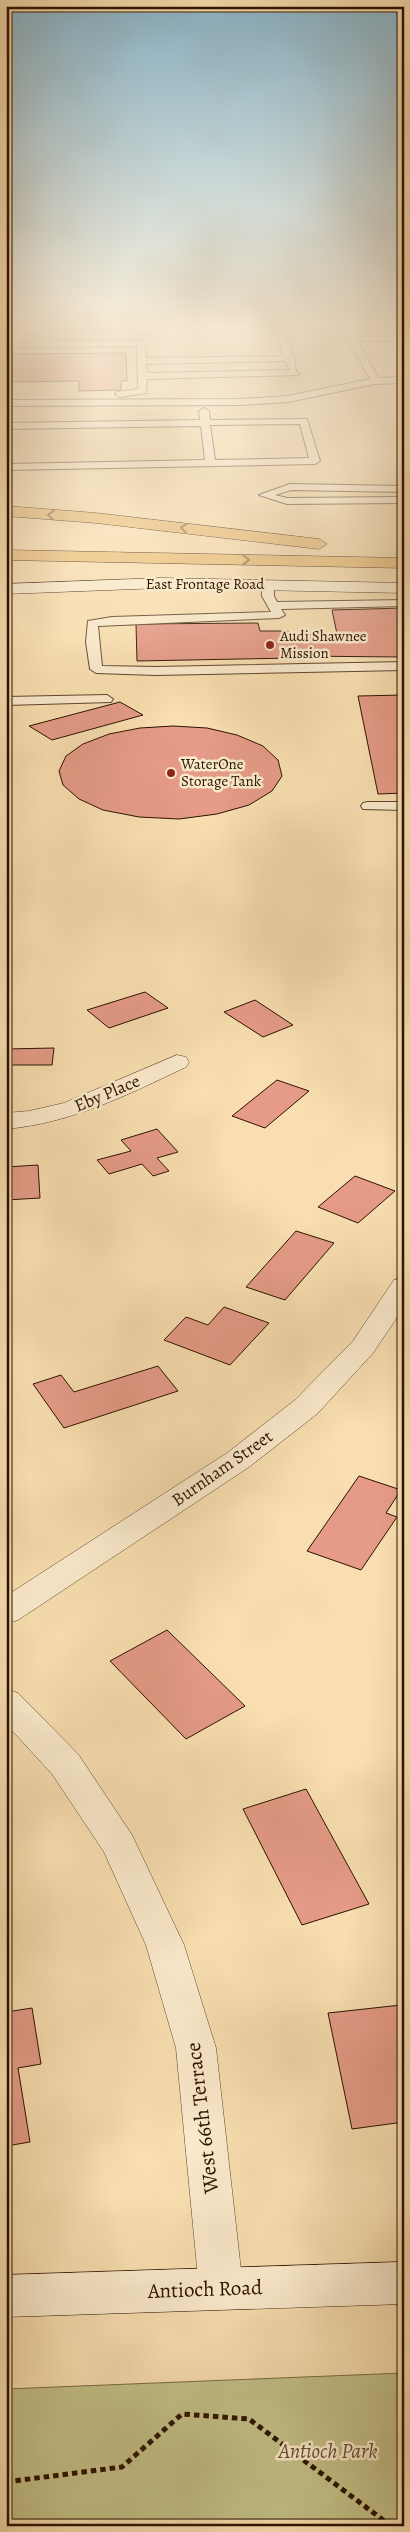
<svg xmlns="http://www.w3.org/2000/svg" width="410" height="2532" font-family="Alegreya,serif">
<rect width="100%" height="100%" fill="#f8deb0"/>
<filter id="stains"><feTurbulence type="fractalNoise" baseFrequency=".004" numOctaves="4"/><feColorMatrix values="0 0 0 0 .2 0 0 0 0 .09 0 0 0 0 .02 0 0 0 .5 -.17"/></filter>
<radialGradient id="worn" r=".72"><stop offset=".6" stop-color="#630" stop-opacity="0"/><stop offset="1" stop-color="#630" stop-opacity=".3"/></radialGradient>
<path fill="#c3c087" stroke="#776944" d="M404,2373V2526H6V2389Z"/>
<path fill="#e59b87" stroke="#2b1201" d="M126,353L127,381H121V390L79,391V381L6,382V354Z
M404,608V657L292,656L293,658L137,661L136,624L258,623L260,631H288L289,634H337L332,610Z
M404,695V793L378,794L358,696Z
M120,702L143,715L52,740L29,726Z
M173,726L207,728L237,735L263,746L278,760L282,776L272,791L249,805L217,814L179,819L139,817L103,810L79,799L63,785L59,771L66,756L83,744L109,734L140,728Z
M145,992L168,1008L109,1028L87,1010Z
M255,1000L293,1025L263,1037L224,1012Z
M54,1048L52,1065H6V1049Z
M277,1080L309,1091L265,1128L232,1116Z
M157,1129L178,1152L157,1158L169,1171L153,1176L142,1164L109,1174L97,1160L131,1151L121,1140Z
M38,1165L40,1198L6,1200V1167Z
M355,1176L395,1191L358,1223L318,1207Z
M296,1231L334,1243L285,1300L246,1287Z
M224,1307L269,1323L230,1365L164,1340L186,1317L208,1325Z
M158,1366L178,1391L64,1428L33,1384L61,1375L74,1392Z
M359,1476L401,1490L386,1513L397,1517L361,1570L307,1551Z
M167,1630L245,1706L186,1739L110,1661Z
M306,1789L369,1904L302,1925L243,1809Z
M401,2005L404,2014V2122L352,2129L328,2013Z
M32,2008L41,2064L18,2068L30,2142L6,2146V2012Z"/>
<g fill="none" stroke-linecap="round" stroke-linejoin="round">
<g stroke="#5e452d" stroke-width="2">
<path id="lane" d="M279,326L283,328L294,358L296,371L299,373L298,375L147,379L146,393L120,397L115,394L117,392L138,389L137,346L6,348V342L141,340L145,343L146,358L284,356L275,328ZM286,361L290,370L147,373L146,364Z
M404,335V341H358L378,378L404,377V383L375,384L288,402L242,405L6,406V400L242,399L288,396L370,379L348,339L349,337Z
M204,408L209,411L210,420L307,419L320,461L315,464L6,470V464L205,460L201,426L6,429V423L200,420L199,411ZM300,424L309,458L215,460L210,425Z
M290,484L404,486V492L291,490L275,495L287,498L404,497V503L287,504L259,495Z
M268,581L274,584V596L277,602L404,600V606L281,609L285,615L279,618L98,626L102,666L156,667L404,662V670L156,675L96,673L90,669L86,642L88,621L112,617L271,612L262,596V584Z
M107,695L113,699L111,702L6,705V697Z
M368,802H404V810L363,809L361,806L363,803Z"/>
</g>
<g stroke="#5e452d" stroke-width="1">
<path id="street" d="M404,322V329L6,334V326Z
M177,1055L186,1057L189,1062L186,1067C127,1095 72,1123 6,1129V1113L29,1111L64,1103Z
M404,1278V1307L373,1353L317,1414L249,1467L18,1620L6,1624V1596L227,1453L295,1400L353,1341L394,1280Z
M6,1689L18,1693L78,1754L132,1835L184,1945L216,2048L243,2288L237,2303L221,2309L205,2303L199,2288L176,2048L146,1945L104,1852L52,1774L6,1724Z"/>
</g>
<g stroke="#2b1201" stroke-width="1">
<path id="secondary" d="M161,578L404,583V593L161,588L6,594V584Z
M404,2262V2304L6,2317V2275Z"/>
</g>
<g stroke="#2b1201" stroke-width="1">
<path id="highway" d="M6,506L96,513L319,539L327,544L319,549L96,523L6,516Z
M6,550L404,558V568L6,560Z"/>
</g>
<path stroke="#2b1201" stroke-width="5" stroke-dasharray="5.5 4" stroke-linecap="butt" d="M6,2482L122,2467L182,2414L249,2419L391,2526"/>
<use href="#lane" fill="#faeacc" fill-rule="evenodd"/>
<use href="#street" fill="#faeacc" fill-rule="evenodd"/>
<use href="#secondary" fill="#faeacc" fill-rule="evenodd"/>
<use href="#highway" fill="#ecbf78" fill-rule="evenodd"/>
</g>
<defs><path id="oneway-chevron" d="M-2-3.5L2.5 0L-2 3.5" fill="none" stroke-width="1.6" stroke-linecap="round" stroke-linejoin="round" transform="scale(1.25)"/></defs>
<g stroke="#957142">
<use href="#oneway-chevron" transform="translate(51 515) rotate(-176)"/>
<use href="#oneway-chevron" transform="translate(184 528) rotate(-173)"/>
<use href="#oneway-chevron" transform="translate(246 560) rotate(1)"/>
</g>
<linearGradient id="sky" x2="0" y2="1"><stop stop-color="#8ab7ce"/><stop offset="0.48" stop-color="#fcf0db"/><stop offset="1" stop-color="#fcf0db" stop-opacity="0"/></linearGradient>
<rect width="410" height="676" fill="url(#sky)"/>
<g fill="#8f2418" stroke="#faeacc" stroke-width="2">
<circle cx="270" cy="645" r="5"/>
<circle cx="171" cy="773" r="5"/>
</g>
<g text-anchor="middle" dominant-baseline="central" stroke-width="5" stroke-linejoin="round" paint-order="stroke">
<g font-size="15" fill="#2b1201" stroke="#faeacc">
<text x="205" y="584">East Frontage Road</text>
</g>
<g font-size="15" fill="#2b1201" stroke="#faeacc" text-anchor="start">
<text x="280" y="636">Audi Shawnee<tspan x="280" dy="17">Mission</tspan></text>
<text x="181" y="764">WaterOne<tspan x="181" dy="17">Storage Tank</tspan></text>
</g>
<g font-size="18" fill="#2b1201" stroke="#faeacc">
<text transform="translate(107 1093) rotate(-23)">Eby Place</text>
<text transform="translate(222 1468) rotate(-35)">Burnham Street</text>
</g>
<g font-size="21" fill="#2b1201" stroke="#faeacc">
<text transform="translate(202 2118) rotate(-97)">West 66th Terrace</text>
<text transform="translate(205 2289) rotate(-2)">Antioch Road</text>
</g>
<g font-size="21" font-style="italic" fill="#604f30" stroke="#faeacc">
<text x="328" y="2451">Antioch Park</text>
</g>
</g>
<rect width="410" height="2532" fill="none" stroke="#f8deb0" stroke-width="25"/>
<rect x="8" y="8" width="395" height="2517" fill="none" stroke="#2b1201" stroke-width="2.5"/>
<rect x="12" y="12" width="385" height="2507" fill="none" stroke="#2b1201"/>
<rect width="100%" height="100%" filter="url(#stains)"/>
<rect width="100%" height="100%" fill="url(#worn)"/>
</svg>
